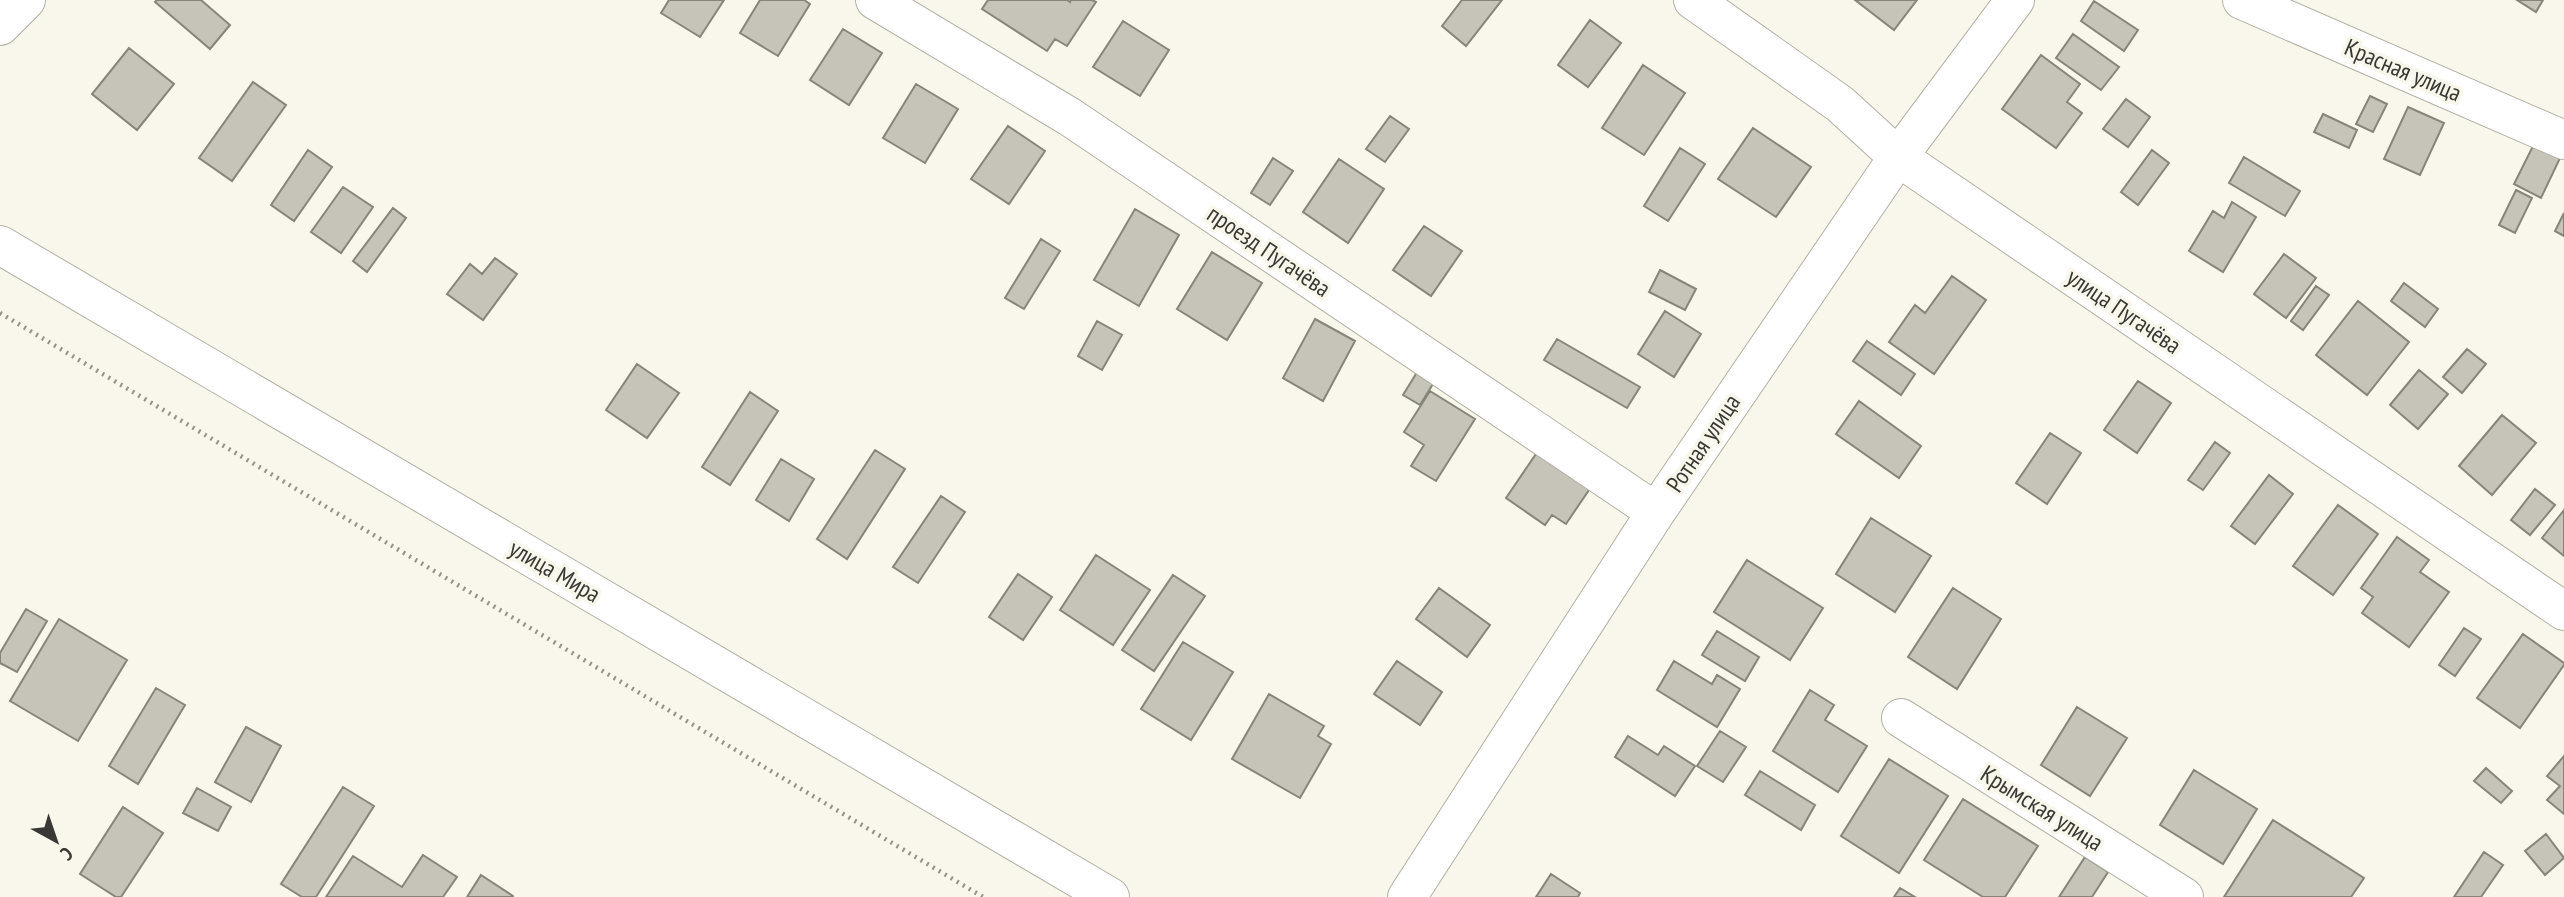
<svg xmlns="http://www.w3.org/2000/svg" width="2564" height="897" font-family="'PT Sans Narrow',sans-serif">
<rect width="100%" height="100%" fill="#f9f7eb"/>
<path fill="#c6c4b9" stroke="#86857a" stroke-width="2" d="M157,0H201L230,25L210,49L155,2Z
M669,0H724L700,37L661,13Z
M760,0H804L810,4L778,56L740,33Z
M988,0H1067L1070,2L1071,0H1092L1096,2L1067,46L1055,39L1047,51L982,9Z
M1462,0H1502L1466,46L1442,26Z
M1855,0H1917L1894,30Z
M2517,0H2543L2536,12Z
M2094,1L2138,30L2124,51L2081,21Z
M1590,20L1621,43L1588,87L1558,65Z
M1123,21L1169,50L1140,96L1093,67Z
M843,29L882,53L849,105L810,80Z
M2073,34L2119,67L2101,90L2056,58Z
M129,48L174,84L137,130L92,94Z
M2041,55L2080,84L2067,102L2082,113L2056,148L2002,109Z
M1643,65L1685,93L1644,155L1602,128Z
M253,82L286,105L232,181L199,158Z
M916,84L958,109L925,163L883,138Z
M2370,96L2387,104L2373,132L2356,124Z
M2126,99L2150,117L2128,147L2103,129Z
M2408,107L2444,123L2420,175L2384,159Z
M2323,114L2357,130L2349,148L2314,132Z
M1390,116L1409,129L1385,162L1366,149Z
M1008,126L1045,151L1009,204L971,179Z
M1753,128L1811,167L1776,217L1718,179Z
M2535,142L2561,156L2541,198L2514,184Z
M1680,148L1705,164L1668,221L1644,206Z
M308,150L332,167L294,221L271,205Z
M2152,150L2169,163L2138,205L2121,192Z
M2244,157L2300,191L2285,216L2229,183Z
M1273,158L1293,171L1270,205L1251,193Z
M1339,159L1384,189L1348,243L1303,212Z
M343,187L373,207L341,253L311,232Z
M2516,190L2532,198L2515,233L2499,225Z
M2232,202L2256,217L2223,272L2189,251L2213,211L2224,218Z
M393,208L406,218L367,272L353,261Z
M1135,209L1179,235L1139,306L1094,280Z
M2564,213V236L2555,231Z
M1424,226L1462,251L1431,296L1393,270Z
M1041,239L1060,251L1024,309L1005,298Z
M1212,252L1262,283L1227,340L1177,309Z
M2284,254L2316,278L2286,318L2254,294Z
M495,258L517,274L483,320L447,294L470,264L482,274Z
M1660,270L1696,289L1685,310L1649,292Z
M1952,276L1986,300L1934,374L1889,342L1915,305L1925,313Z
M2404,283L2438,309L2425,327L2391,301Z
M2316,286L2329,295L2303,330L2291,321Z
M2358,301L2409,342L2367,395L2316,355Z
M1665,311L1701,334L1674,377L1638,354Z
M1315,319L1355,341L1323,401L1283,378Z
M1097,321L1122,335L1102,370L1078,356Z
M1557,339L1640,387L1627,408L1544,360Z
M1867,341L1915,374L1901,395L1853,361Z
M2467,349L2486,364L2462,393L2443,377Z
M637,364L679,393L647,438L606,410Z
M1419,369L1436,379L1420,405L1403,395Z
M2419,370L2448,394L2418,429L2390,405Z
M2138,381L2171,403L2137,453L2104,430Z
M1430,391L1475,419L1436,481L1411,466L1424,445L1404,432Z
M750,392L778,411L730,485L702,467Z
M1859,401L1921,446L1899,478L1836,434Z
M2502,415L2536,443L2492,495L2459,466Z
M2050,433L2081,453L2047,504L2016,483Z
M2215,442L2230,453L2203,490L2188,480Z
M875,450L905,469L847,559L817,539Z
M1538,451L1591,487L1566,524L1552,515L1545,525L1506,498Z
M781,459L814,479L789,521L756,500Z
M2269,475L2293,494L2255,544L2231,526Z
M2535,489L2555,505L2530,535L2511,520Z
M941,496L965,512L918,583L893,567Z
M2338,505L2378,534L2333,595L2293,566Z
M2564,510V556L2542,538Z
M1871,518L1931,556L1895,612L1836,574Z
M2397,537L2429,560L2420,572L2449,592L2409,647L2362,613L2373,597L2361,588Z
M1096,555L1150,590L1113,645L1060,610Z
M1747,560L1823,608L1790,660L1714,612Z
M1018,574L1052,597L1023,640L989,617Z
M1173,575L1205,596L1154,671L1122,650Z
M1439,588L1490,625L1467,657L1416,619Z
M1953,588L2001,619L1957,689L1908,657Z
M26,609L47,621L17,672L0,663V653Z
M59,619L127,660L78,741L10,701Z
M2464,628L2481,639L2455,676L2439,665Z
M1717,631L1759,657L1745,681L1702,655Z
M2523,634L2564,663V665L2520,728L2477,698Z
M1183,642L1233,672L1191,740L1141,709Z
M1397,661L1442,692L1420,725L1374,694Z
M1674,661L1712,684L1717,675L1740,689L1717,727L1657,690Z
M156,688L185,705L138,784L109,766Z
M1810,690L1834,705L1825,720L1867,746L1838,792L1773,751Z
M1269,694L1324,726L1318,736L1331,744L1300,798L1232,759Z
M2077,707L2127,738L2090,796L2041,765Z
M246,727L281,746L251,802L215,782Z
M1720,731L1746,747L1723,782L1697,766Z
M1628,736L1658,755L1664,746L1695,766L1675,796L1615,757Z
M2564,756V814L2547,800L2560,786L2547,776Z
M1889,759L1948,796L1899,873L1841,836Z
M2486,768L2512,791L2501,803L2474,781Z
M2194,770L2257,809L2223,864L2160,825Z
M1760,771L1815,805L1801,830L1745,795Z
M343,787L374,806L316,897H302L281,884Z
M197,788L231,807L218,831L183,813Z
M1963,799L2038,846L2005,897H1983L1924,860Z
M123,807L163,833L121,897H116L80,874Z
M2273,820L2364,878L2351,897H2224Z
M2546,834L2564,858L2545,875L2525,851Z
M2484,852L2503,865L2481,897H2454Z
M423,855L457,877L443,897H326L353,856L402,887Z
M2085,857L2108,872L2092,897H2059Z
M1551,874L1580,893L1578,897H1536Z
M481,875L513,896V897H467Z
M1900,888L1915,897H1894Z"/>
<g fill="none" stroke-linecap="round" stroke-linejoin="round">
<g stroke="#b2b0a5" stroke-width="40">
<path id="minor" d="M875,0L1070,117L1656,512
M1693,0L1840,104L1898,157L2564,611
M2242,0L2564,140
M0,26L26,0
M0,245L1110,897
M1901,718L2184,897
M1407,897L1656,512L1898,157L2015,0"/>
</g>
<path stroke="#939189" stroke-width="4.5" stroke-dasharray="2 5" stroke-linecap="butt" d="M0,313L983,897"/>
<use href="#minor" stroke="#fff" stroke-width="38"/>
</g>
<g text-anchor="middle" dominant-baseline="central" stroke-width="7" stroke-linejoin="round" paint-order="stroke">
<g font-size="24" fill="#393834" stroke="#f9f7eb">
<text transform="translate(2403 70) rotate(23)">Красная улица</text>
<text transform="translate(1269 251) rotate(34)">проезд Пугачёва</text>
<text transform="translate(2124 311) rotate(34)">улица Пугачёва</text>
<text transform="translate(1703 443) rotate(-56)">Ротная улица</text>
<text transform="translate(555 571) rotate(30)">улица Мира</text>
<text transform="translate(2042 808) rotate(32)">Крымская улица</text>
</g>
</g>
<g transform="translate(56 841) rotate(140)" stroke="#f9f7eb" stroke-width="5" paint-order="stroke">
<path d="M0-5L12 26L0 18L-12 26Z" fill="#393834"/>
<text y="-10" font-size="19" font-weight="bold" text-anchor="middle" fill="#393834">С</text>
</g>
</svg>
